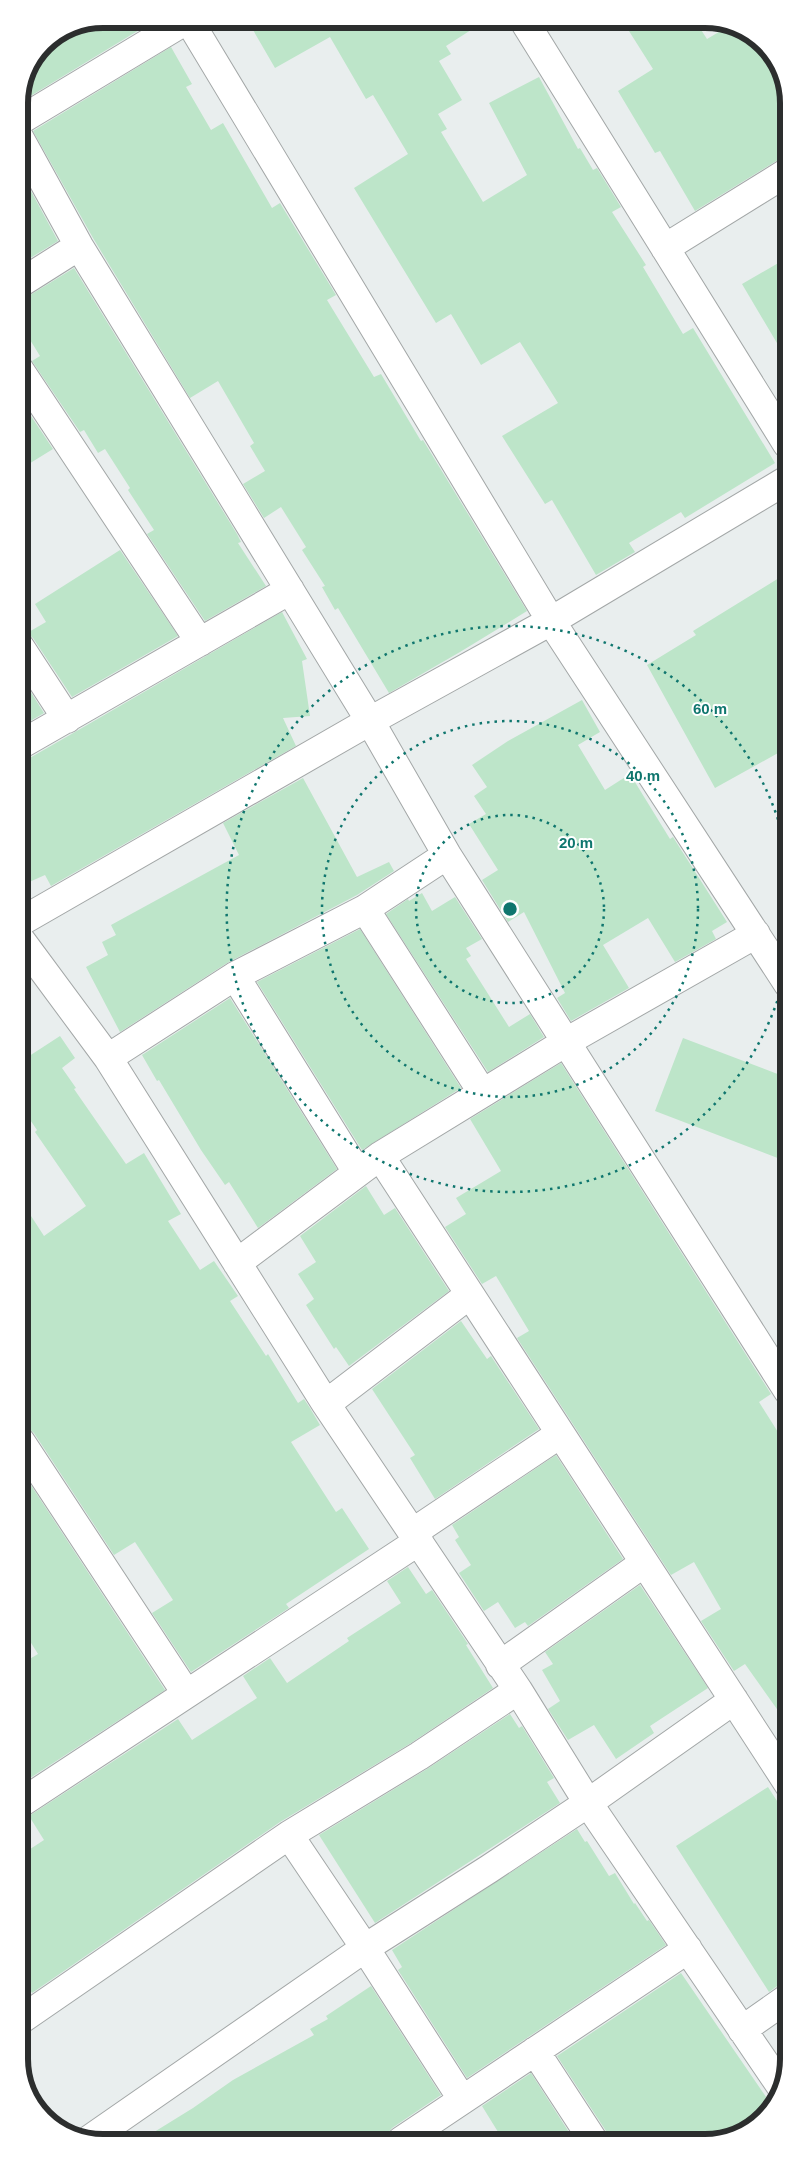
<svg xmlns="http://www.w3.org/2000/svg" width="808" height="2161" font-family="Arial,sans-serif">
<rect width="100%" height="100%" fill="#e9eeee"/>
<path fill="#bde5c9" d="M694,19L707,39L729,26L757,36L786,81V158L778,160L695,211L660,151L655,153L618,91L653,69L622,20Z
M485,21L446,46L451,54L439,61L462,100L438,114L447,129L441,132L483,202L527,175L489,103L539,77L578,149L580,148L593,170L597,168L621,207L612,212L646,265L643,267L683,334L693,328L775,463L685,518L681,512L629,543L635,552L596,575L552,500L545,504L502,436L558,403L520,342L481,365L451,314L436,323L354,188L408,154L373,95L366,99L330,37L275,68L249,23Z
M137,24H149L19,103V98L44,43L71,25Z
M171,47L192,84L186,87L211,130L223,123L272,208L280,203L336,295L327,300L374,377L381,374L421,441L423,440L527,611L460,652L389,693L338,608L335,610L322,587L325,586L302,550L306,547L281,507L264,518L243,484L265,471L250,446L254,443L218,381L190,398L93,238L33,131Z
M19,169L58,241L19,265Z
M787,258V360L742,284Z
M74,268L237,534L241,542L238,543L266,586L205,621L147,534L154,530L128,490L130,488L105,449L98,453L84,430L80,432L32,361L40,356L19,322V300L27,297Z
M19,398L53,449L19,470Z
M120,550L178,636L72,697L33,638L27,633L46,622L35,604Z
M779,578L787,592V748L715,788L647,665L696,635L693,631Z
M282,612L307,659L302,661L310,716L283,718L296,746L51,886L45,875L27,883L20,867V761L28,759L75,732Z
M20,675L44,713L20,727Z
M582,700L600,732L578,745L605,790L630,774L670,839L673,837L727,922L712,931L716,939L675,962L648,918L603,945L629,988L571,1021L557,998L565,993L524,912L508,922L482,880L498,870L469,824L486,814L474,796L487,787L472,765L508,741Z
M303,778L357,877L389,862L394,871L357,895L227,963L120,1032L86,967L108,955L102,942L116,935L111,925L239,855L223,823Z
M422,893L432,911L455,897L482,939L466,948L471,956L466,959L509,1027L530,1014L544,1037L488,1072L386,914L408,899L409,901Z
M360,929L461,1088L362,1150L257,982Z
M230,998L337,1169L258,1228L229,1182L225,1185L201,1150L159,1080L157,1081L142,1055Z
M60,1036L75,1058L62,1068L76,1088L74,1089L126,1164L144,1153L181,1214L168,1221L200,1270L214,1261L238,1296L230,1301L266,1356L268,1354L298,1403L304,1399L310,1408L320,1425L291,1442L336,1512L342,1508L369,1549L286,1604L289,1608L191,1672L152,1613L173,1600L135,1542L114,1555L34,1433L28,1428L21,1426L20,1199L44,1236L86,1206L35,1132L37,1130L20,1105V1062Z
M683,1038L788,1078V1162L655,1111Z
M561,1063L771,1394L759,1402L788,1448L789,1726L745,1664L734,1671L701,1621L721,1609L694,1562L671,1575L517,1338L529,1331L496,1276L482,1284L445,1227L466,1214L456,1198L501,1171L470,1119Z
M366,1186L384,1215L395,1208L449,1291L349,1366L336,1347L334,1349L306,1305L314,1299L298,1274L316,1262L300,1236Z
M461,1321L487,1359L491,1356L539,1429L435,1499L410,1458L415,1455L372,1389Z
M556,1455L623,1559L528,1626L525,1622L515,1628L498,1602L484,1611L459,1573L471,1565L455,1540L459,1537L452,1525Z
M21,1470L165,1690L21,1784V1664L38,1654L21,1627Z
M408,1567L426,1594L432,1590L468,1644L466,1645L493,1688L411,1743L280,1822L32,1993L22,1977L21,1855L44,1840L29,1816L178,1719L192,1740L257,1698L243,1676L270,1658L287,1683L349,1641L347,1638L401,1603L387,1581Z
M640,1585L708,1688L650,1726L654,1733L616,1759L594,1725L568,1740L548,1709L560,1701L542,1670L553,1664L545,1652Z
M510,1714L519,1728L522,1726L554,1778L547,1782L560,1803L375,1923L319,1835L427,1769Z
M768,1787L779,1804L786,1800H789V1982L780,1984L769,1992L676,1846Z
M577,1829L585,1842L587,1841L609,1876L615,1873L634,1904L635,1903L647,1921L649,1920L666,1945L467,2078L398,1970L402,1967L392,1950Z
M681,1973L773,2107L772,2110L727,2139L609,2140L606,2131L557,2056Z
M371,1986L441,2095L392,2128L387,2134L386,2141L138,2142L193,2108L233,2080L314,2035L310,2029L328,2019L326,2016Z
M531,2073L574,2140H503L482,2106Z"/>
<g fill="none" stroke-linecap="round" stroke-linejoin="round">
<g stroke="#a3a7a7" stroke-width="30">
<path id="minor" d="M524,21L787,444
M191,24L551,621L788,984
M19,121L180,24
M19,137L79,246L370,721L447,855L788,1391
M665,248L786,173
M19,284L79,246
M19,369L200,642
M20,647L67,719
M20,745L290,590
M365,909L482,1092
M20,922L370,721L551,621L787,480
M20,939L108,1058L326,1404L518,1690L588,1803L780,2085
M235,976L357,1172
M108,1058L235,976L365,909L447,855
M380,1156L789,1785
M237,1263L380,1156L566,1042L756,934
M326,1404L469,1295
M21,1442L186,1693
M412,1533L560,1434
M500,1665L644,1563
M21,1803L419,1541
M289,1835L365,1948L462,2099
M22,2019L289,1835L419,1756L518,1690
M742,2030L789,1997
M535,2051L593,2140
M90,2139L365,1948L489,1869L588,1803L734,1700
M401,2141L688,1949"/>
</g>
<use href="#minor" stroke="#fff" stroke-width="28"/>
</g>
<g fill="none" stroke="#0f766e" stroke-width="2.5" stroke-dasharray="2.5 5">
<circle cx="510" cy="909" r="94"/>
<circle cx="510" cy="909" r="188"/>
<path d="M787 965A283 283 0 1 1 787 853"/>
</g>
<path d="M0 0H808V2161H0ZM103 28H705A75 75 0 0 1 780 103V2059A75 75 0 0 1 705 2134H103A75 75 0 0 1 28 2059V103A75 75 0 0 1 103 28Z" fill="#fff" fill-rule="evenodd"/>
<path fill="none" stroke="#2c2e2e" stroke-width="6" d="M103 28H705A75 75 0 0 1 780 103V2059A75 75 0 0 1 705 2134H103A75 75 0 0 1 28 2059V103A75 75 0 0 1 103 28Z"/>
<circle cx="510" cy="909" r="8" fill="#0f766e" stroke="#fff" stroke-width="2.5"/>
<g font-size="15" text-anchor="middle" font-weight="bold" fill="#0f766e" stroke="#fff" stroke-width="4" stroke-linejoin="round" paint-order="stroke">
<text x="710" y="714">60 m</text>
<text x="643" y="781">40 m</text>
<text x="576" y="848">20 m</text>
</g>
</svg>
